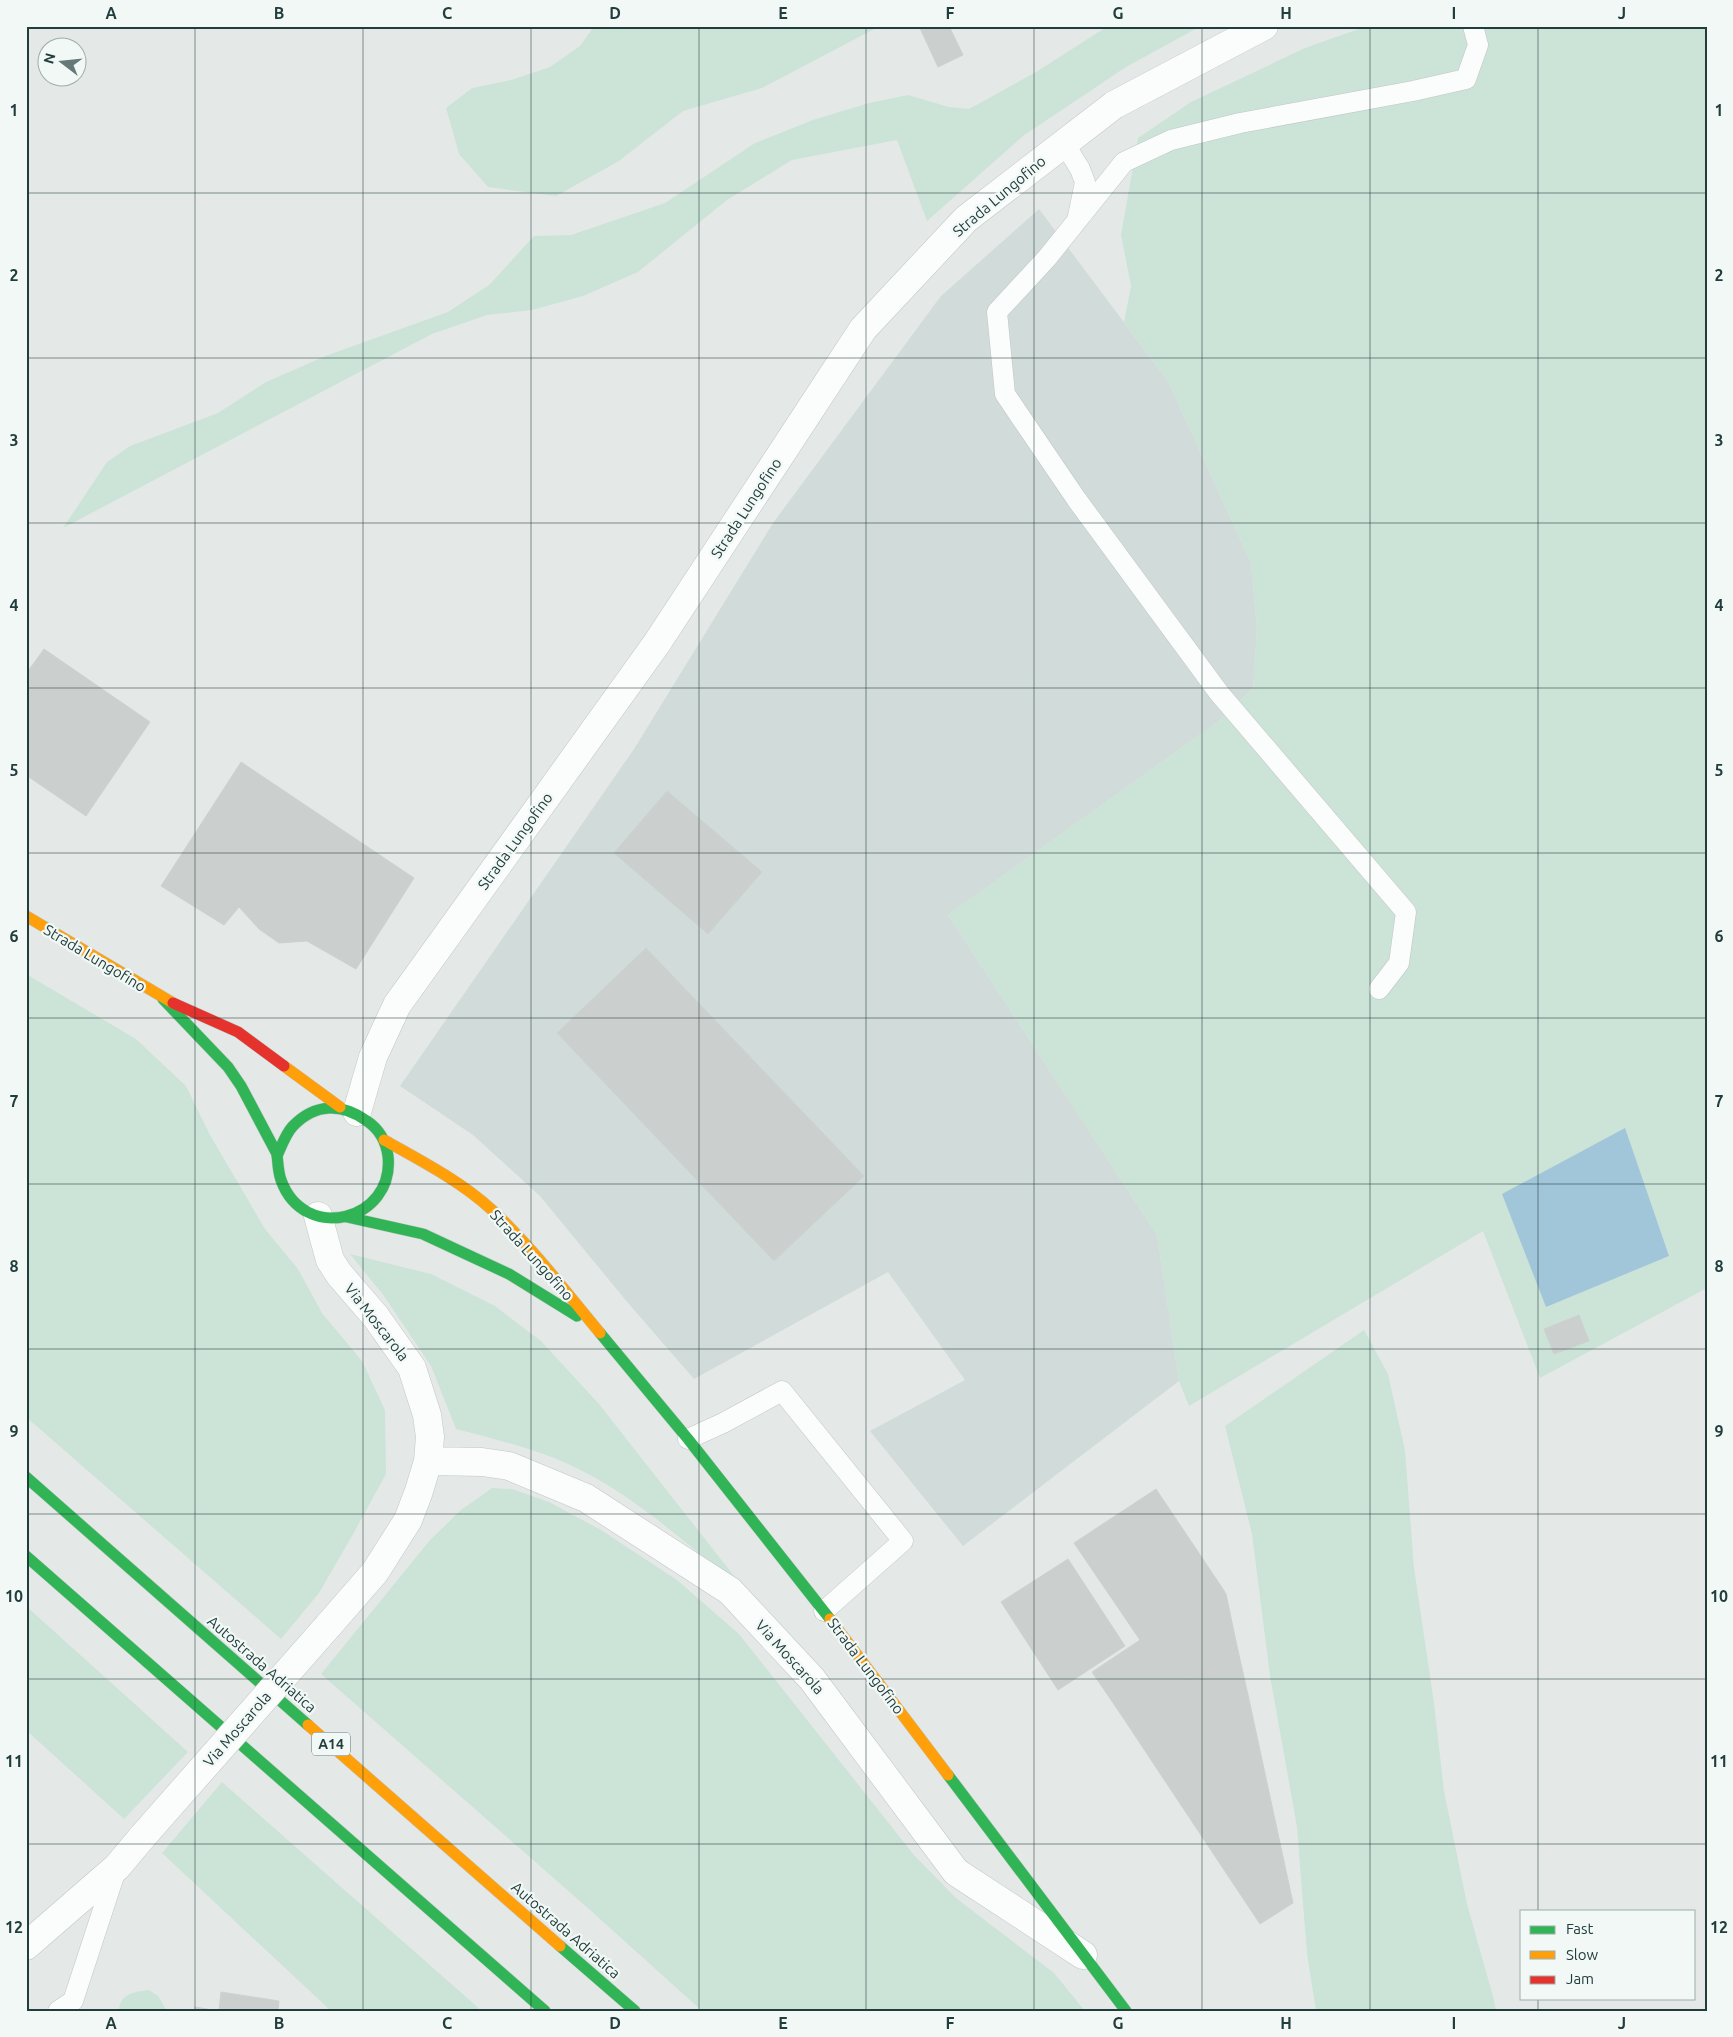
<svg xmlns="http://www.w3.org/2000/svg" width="1733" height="2037" font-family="Ubuntu,sans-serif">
<rect width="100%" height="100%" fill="#e4e9e8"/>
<path fill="#d1dbd9" d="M1039,209L1168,381L1251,563L1257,629L1253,688L1219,721L948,915L1157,1235L1179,1381L963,1546L870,1431L965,1380L888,1272L694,1379L628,1303L540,1196L473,1135L400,1086L634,749L773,523L941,296Z"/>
<path fill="#cce3d8" d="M594,26H880L762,88L683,111L619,161L556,196L488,187L459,154L446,108L472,88L511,80L550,67L580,46Z
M1108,26H1201L1126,67L1023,136L927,221L897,140L792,160L727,200L638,272L583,296L532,310L487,315L432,334L63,528L107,462L130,446L218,413L266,382L328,355L448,312L489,285L534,236L571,235L665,203L755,143L813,120L869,103L908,95L949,107L969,109L1036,72Z
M1367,26H1707V1293L1705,1289L1540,1378L1483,1231L1189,1406L1179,1381L1157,1235L948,915L1219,721L1253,688L1257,629L1251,563L1168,381L1124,322L1131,286L1121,235L1138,138L1191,102L1305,48Z
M26,974L136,1039L186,1086L210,1135L265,1229L298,1269L322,1313L362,1361L385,1410L386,1474L352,1536L319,1593L281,1639L26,1417Z
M350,1254L431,1274L495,1306L541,1341L599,1404L749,1595C692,1549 636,1495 568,1464C532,1448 494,1439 456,1429L431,1366L384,1296Z
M1364,1330L1388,1374L1405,1450L1414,1568L1434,1703L1444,1791L1467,1904L1494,2000L1496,2011H1316L1307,1954L1297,1827L1270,1676L1252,1534L1225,1426Z
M492,1488L512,1489L549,1502L601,1530L677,1580L739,1634L914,1855L956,1898L1054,1973L1085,2011H702L590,1910L321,1674L430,1540L461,1510Z
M26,1606L188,1752L124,1819L26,1730Z
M222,1782L482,2011H331L162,1853Z
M149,1990L158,1996L167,2011H119C120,1993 134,1992 149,1990Z"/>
<path fill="#a2c6d9" d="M1625,1128L1669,1256L1546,1307L1502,1194Z"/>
<path fill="#cbd0cf" stroke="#ccd2d1" d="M919,26H949L963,55L938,67Z
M44,649L150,722L86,816L26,775V674Z
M241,762L414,878L356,969L307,941L279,943L259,929L239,907L224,925L161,886Z
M667,791L762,872L708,934L614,853Z
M646,948L864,1176L774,1261L557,1033Z
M1579,1315L1589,1341L1554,1354L1544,1329Z
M1156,1489L1223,1589L1140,1640L1074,1543Z
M1068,1559L1125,1646L1058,1690L1001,1602Z
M1223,1589L1226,1594L1237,1646L1124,1719L1092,1672L1140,1640Z
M1237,1646L1250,1704L1155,1766L1124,1719Z
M1250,1704L1293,1903L1260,1924L1155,1766Z
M221,1992L279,2001L278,2011H195V2007L219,2011Z"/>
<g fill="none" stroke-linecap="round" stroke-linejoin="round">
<g stroke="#c1c6c5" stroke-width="21">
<path id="lane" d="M1064,143L1080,169L1085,182L1078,216
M1379,989L1399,963L1406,912L1219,693L1077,500L1005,394L997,312L1047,258L1124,162L1171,140L1240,123L1413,91L1466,79L1478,45L1473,26
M688,1439L723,1423L782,1391L903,1541L824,1611
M58,2011L73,2001L117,1867"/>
</g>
<g stroke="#c1c6c5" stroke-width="29">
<path id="street" d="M357,1112L373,1057L397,1005L657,643L863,329L966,219L1114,105L1264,26
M318,1216L330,1260L339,1274L376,1317L412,1368L427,1415L430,1437L428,1461L419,1491L408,1520L375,1572L328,1626
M428,1461L482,1462L509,1466L586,1498L730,1591L812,1679L956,1872L1083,1955
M26,1946L117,1867L143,1836"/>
</g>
<g stroke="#bfc7c5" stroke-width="12">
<path id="fast" d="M163,999L228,1067L241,1086L277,1154C278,1163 278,1172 281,1180C304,1244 395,1221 388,1156C386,1142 379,1129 367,1121C342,1103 315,1103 293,1126C286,1133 281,1147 277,1156
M347,1217L423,1234L509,1274L577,1316
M600,1333L688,1439L830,1619
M26,1477L308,1725
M26,1556L545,2011
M948,1775L1126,2011
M560,1946L635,2011"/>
</g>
<g stroke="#bfc7c5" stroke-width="12">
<path id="slow" d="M26,916L173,1003
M284,1066L340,1107
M384,1140C420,1160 462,1182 492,1210C532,1247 565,1291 600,1333
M830,1619L948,1775
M308,1725L560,1946"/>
</g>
<g stroke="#bfc7c5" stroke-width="12">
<path id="jam" d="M173,1003L238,1032L284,1066"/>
</g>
<use href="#lane" stroke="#fbfcfc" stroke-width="20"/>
<use href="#street" stroke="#fbfcfc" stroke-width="28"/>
<use href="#fast" stroke="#30b455" stroke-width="11"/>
<use href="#slow" stroke="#ff9f0a" stroke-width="11"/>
<use href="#jam" stroke="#e5322d" stroke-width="11"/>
<g stroke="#c1c6c5" stroke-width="29" stroke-linecap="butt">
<path id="street-bridge" d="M143,1836L328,1626"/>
</g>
<use href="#street-bridge" stroke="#fbfcfc" stroke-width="28"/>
</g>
<path fill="none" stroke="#213d3c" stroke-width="1" stroke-opacity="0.55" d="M195,26V2011M363,26V2011M531,26V2011M699,26V2011M866,26V2011M1034,26V2011M1202,26V2011M1370,26V2011M1538,26V1911M26,193H1707M26,358H1707M26,523H1707M26,688H1707M26,853H1707M26,1018H1707M26,1184H1707M26,1349H1707M26,1514H1707M26,1679H1707M26,1844H1707M1538,1998V2011"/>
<g text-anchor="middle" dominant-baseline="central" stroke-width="4.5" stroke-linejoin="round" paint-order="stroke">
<rect fill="#f1f8f6" stroke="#5f7574" stroke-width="1" x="312" y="1732.5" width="38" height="23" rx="4"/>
<g font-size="14" font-weight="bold" fill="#213d3c">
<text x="331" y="1744">A14</text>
</g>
<g font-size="15" fill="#213d3c" stroke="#f1f8f6">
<text transform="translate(999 196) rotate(-40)">Strada Lungofino</text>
<text transform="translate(746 508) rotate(-57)">Strada Lungofino</text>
<text transform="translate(515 841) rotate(-54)">Strada Lungofino</text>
<text transform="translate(95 958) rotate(31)">Strada Lungofino</text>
<text transform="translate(532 1255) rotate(48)">Strada Lungofino</text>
<text transform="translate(377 1322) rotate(52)">Via Moscarola</text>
<text transform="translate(790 1657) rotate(48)">Via Moscarola</text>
<text transform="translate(262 1664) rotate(41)">Autostrada Adriatica</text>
<text transform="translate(866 1666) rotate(53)">Strada Lungofino</text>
<text transform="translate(237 1729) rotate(-49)">Via Moscarola</text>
<text transform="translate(566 1930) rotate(41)">Autostrada Adriatica</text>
</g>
</g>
<rect width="1733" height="2037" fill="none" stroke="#f1f8f6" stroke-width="55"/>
<rect x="1520" y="1910" width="175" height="90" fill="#f1f8f6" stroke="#9eadac"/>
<rect x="1530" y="1926" width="25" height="8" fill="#30b455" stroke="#9eadac"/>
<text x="1566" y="1934" font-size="15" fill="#213d3c">Fast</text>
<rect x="1530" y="1951" width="25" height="8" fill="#ff9f0a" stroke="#9eadac"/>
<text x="1566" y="1960" font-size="15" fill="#213d3c">Slow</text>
<rect x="1530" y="1976" width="25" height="8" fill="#e5322d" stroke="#9eadac"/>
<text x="1566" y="1984" font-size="15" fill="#213d3c">Jam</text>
<g transform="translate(62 62) rotate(286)"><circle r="24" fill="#f1f8f6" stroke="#9eadac"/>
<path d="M0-4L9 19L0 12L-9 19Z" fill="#657978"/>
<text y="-8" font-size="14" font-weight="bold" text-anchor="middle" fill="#213d3c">N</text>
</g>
<rect x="28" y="28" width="1678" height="1982" fill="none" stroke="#213d3c" stroke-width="2"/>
<g font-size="16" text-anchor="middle" font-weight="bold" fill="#213d3c">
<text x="111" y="19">A</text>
<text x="279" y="19">B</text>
<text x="447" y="19">C</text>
<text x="615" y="19">D</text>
<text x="783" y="19">E</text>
<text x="950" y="19">F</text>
<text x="1118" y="19">G</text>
<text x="1286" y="19">H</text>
<text x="1454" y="19">I</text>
<text x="1622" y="19">J</text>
<text x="14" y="116">1</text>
<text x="1719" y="116">1</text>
<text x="14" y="281">2</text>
<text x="1719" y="281">2</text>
<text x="14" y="446">3</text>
<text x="1719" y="446">3</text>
<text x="14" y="611">4</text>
<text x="1719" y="611">4</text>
<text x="14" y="776">5</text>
<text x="1719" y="776">5</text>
<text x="14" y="942">6</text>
<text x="1719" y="942">6</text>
<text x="14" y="1107">7</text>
<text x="1719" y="1107">7</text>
<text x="14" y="1272">8</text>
<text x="1719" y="1272">8</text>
<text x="14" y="1437">9</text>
<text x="1719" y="1437">9</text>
<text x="14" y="1602">10</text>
<text x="1719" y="1602">10</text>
<text x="14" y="1767">11</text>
<text x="1719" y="1767">11</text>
<text x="14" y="1933">12</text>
<text x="1719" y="1933">12</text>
<text x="111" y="2029">A</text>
<text x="279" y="2029">B</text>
<text x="447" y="2029">C</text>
<text x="615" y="2029">D</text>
<text x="783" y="2029">E</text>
<text x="950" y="2029">F</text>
<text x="1118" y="2029">G</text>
<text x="1286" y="2029">H</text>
<text x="1454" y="2029">I</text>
<text x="1622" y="2029">J</text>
</g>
</svg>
